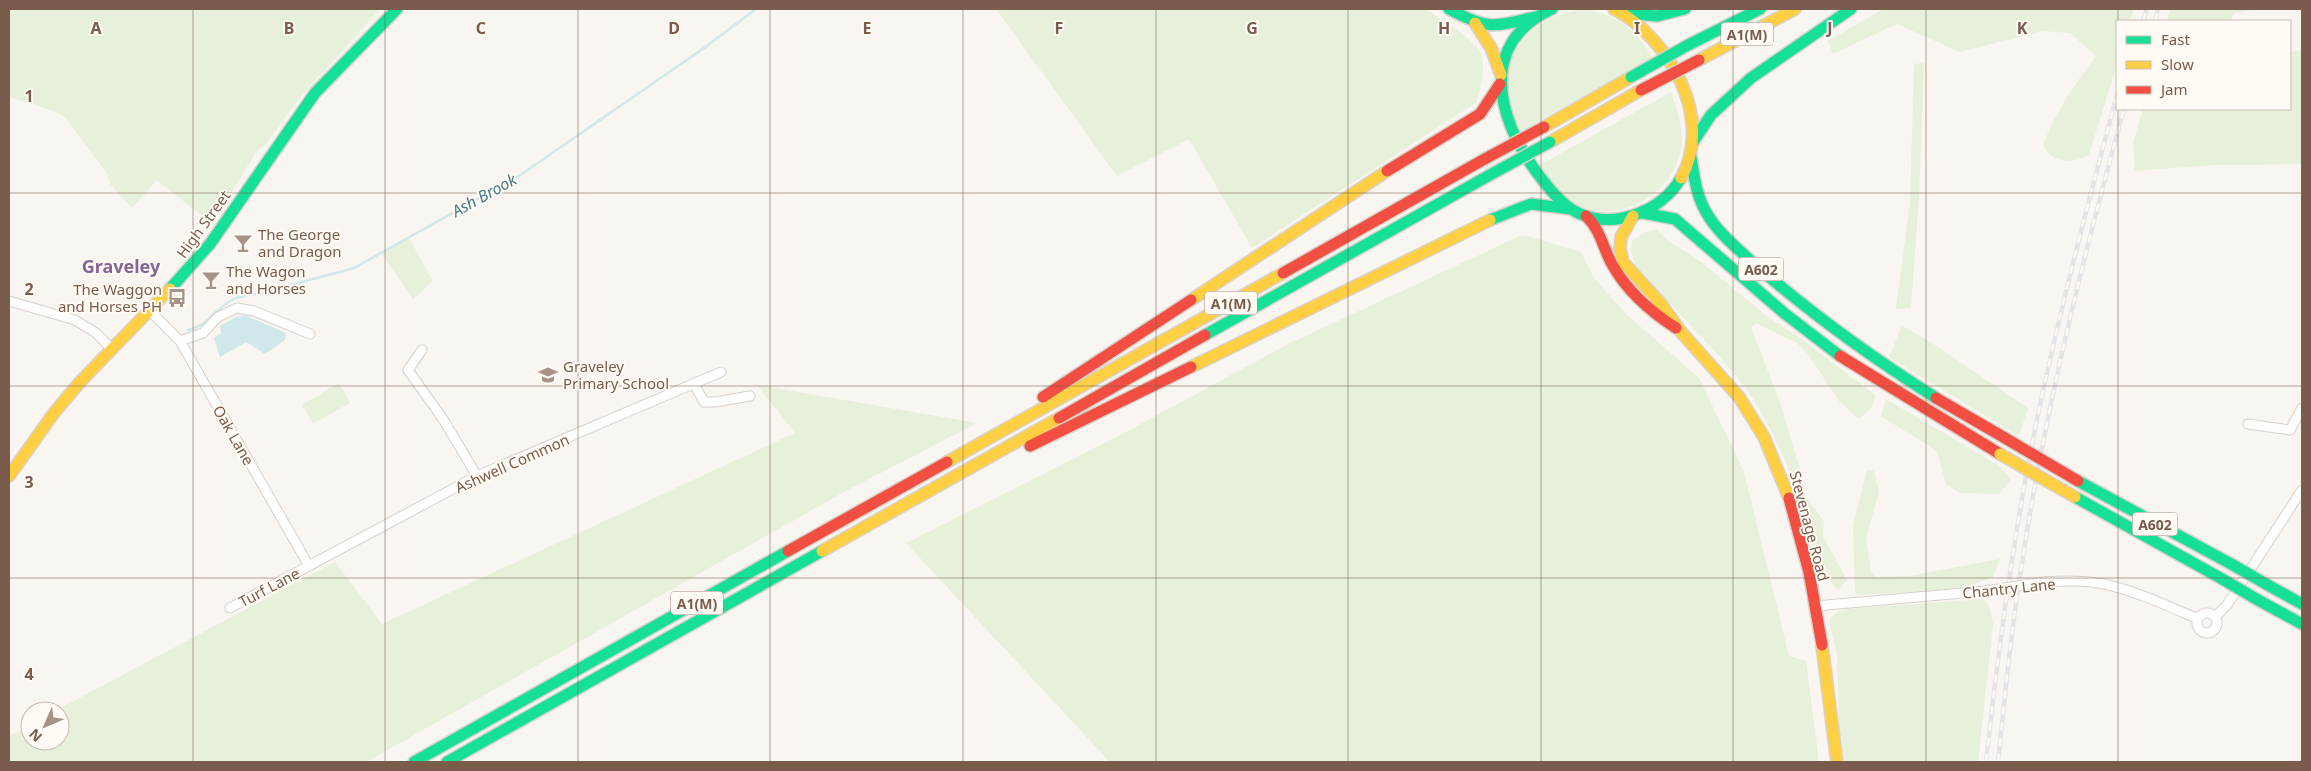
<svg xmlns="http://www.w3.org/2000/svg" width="2311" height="771" font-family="'Noto Sans',sans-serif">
<rect width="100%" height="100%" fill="#f9f5f0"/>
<path fill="#e7f0db" d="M9,9H380L298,100L265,145L257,151L212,224L157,180L132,208L110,184L108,175L65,117L54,111L9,97Z
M996,9H1425C1440,19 1471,36 1480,52C1487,67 1480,88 1477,102L1252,248L1189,139L1117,176Z
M1883,9H2134L2130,21H2117V64L2089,155C2072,164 2054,164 2043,146C2055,112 2075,84 2096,56L2070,33L2042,31L1960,52L1897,24L1833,54L1828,41Z
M2170,9H2259L2234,13L2230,21H2167Z
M1587,10C1618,15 1637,31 1653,58L1519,132C1514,119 1508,106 1507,91C1504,44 1543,11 1587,10Z
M2302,50V164L2215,165L2133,171L2135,164L2133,143L2143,109H2290V52Z
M1924,63L1919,196L1911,308L1896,309L1910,202L1914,64Z
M1671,92C1677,110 1684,127 1681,147C1674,200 1605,232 1563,196C1554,188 1546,175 1538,166Z
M1656,229L1668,241L1700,261L1768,317L1800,338L1875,395L1871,409L1859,419L1839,401L1808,354L1797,343L1756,323L1751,328L1780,402L1806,490L1798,491C1782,454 1767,415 1741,382C1709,341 1669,306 1636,265L1631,252L1632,241L1644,233Z
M1520,236L1531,237L1581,252L1594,278L1626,314L1699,378L1744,472L1789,656L1806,661L1819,762H1110L906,543L1115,438L1288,344Z
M409,238L433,281L413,299L382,254Z
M1902,326L1929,341L2028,408L2019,436L1889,357Z
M339,383L350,403L313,424L302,405Z
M757,385L977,423L844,492L366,762H9V736L30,725V741H60V711H55L335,562L382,624L795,433Z
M1886,399L1998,465L2011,479L1999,494L1960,493L1946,484L1937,451L1881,416Z
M1867,470L1874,471L1879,492L1866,538L1871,572L1875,577L1909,576L2000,559L1993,577L1961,589L1858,595L1855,592L1853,525Z
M1795,497H1806L1824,521L1823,536L1847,580L1839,590L1834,587L1818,552L1808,540Z
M1983,599L1989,605L1993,624L1978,762H1845L1839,723L1837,655L1829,621L1837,612L1847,609Z"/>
<path fill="#d0e8ea" d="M245,315L286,333L285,340L265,354L246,342L220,357L214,338L221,333L220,326L236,317Z"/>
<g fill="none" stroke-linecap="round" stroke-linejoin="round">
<path stroke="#d0e8ea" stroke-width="2.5" d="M188,330C216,324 216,296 257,294L354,268L519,176L704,48L756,9"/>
<g stroke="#d7d1cb" stroke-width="11">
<path id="street" d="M9,301L75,320L96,333L112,349
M150,311L180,341L309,566
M180,341L203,333L218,317L237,308L254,311L310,334
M422,350L408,370L443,419L477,476
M694,384L704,402H715L750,396
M2248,424L2290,430L2302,408
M2043,582C2063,581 2084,580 2104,584C2136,591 2168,606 2198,619
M1815,606L1986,591
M230,608L477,476L721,372
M2197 623a10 10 0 1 1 20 0a10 10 0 1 1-20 0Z
M2215,617L2227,605L2302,490"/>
</g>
<g stroke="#d9d2cb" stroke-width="14">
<path id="fast" d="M1449,9C1488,30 1493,27 1535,17
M1552,9C1478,43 1497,117 1535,170C1547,186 1560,204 1578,213C1615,230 1662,211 1681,178
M1624,13L1657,16L1685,9
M1688,45L1760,9
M1693,142L1711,115L1751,78L1851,9
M1691,157C1694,175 1696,195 1706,212C1717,232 1736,247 1752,262C1810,313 1871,357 1936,398
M1643,213L1675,219L1784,313L1840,356
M1490,220L1531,204L1571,209
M170,289L210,244L315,93L397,9
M1205,335L1488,176
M2078,481L2233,565
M2075,497L2224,580
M2266,584L2302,604
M2258,600L2302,624
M414,762L788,551
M447,762L822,551"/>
</g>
<g stroke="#d9d2cb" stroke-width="14">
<path id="slow" d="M1614,9C1669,37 1715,119 1681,178
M1475,23L1491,48L1501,75
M1699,60L1795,9
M1544,127L1631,77
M1550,142L1641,90
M1633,216L1621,237L1620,249L1623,262L1661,304L1681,332L1739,397L1764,437L1789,498
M1191,300L1387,171
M1191,367L1490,220
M947,462L1283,273
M9,476L54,413L80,382L170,289
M822,551L1059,418
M1822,645L1837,762"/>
</g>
<g stroke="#d9d2cb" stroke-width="14">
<path id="jam" d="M1387,171L1480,114L1500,84
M1586,216C1601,230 1603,249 1613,266C1628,292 1651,312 1676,328
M1283,273L1481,161
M1840,356L2000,454
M1043,397L1191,300
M1936,398L2005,438
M1059,418L1205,335
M1030,446L1191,367
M1789,498L1809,572L1822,645
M788,551L947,462"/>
</g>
<use href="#street" stroke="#fefefd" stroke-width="9"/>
<use href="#fast" stroke="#16e098" stroke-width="11"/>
<use href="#slow" stroke="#ffcf43" stroke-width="11"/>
<use href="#jam" stroke="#f24e42" stroke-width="11"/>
<g stroke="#e6e3e7" stroke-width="4.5">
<path id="rail" d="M2143,21L2147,9
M2155,21L2158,9
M1986,762C1998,651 2013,539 2035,429C2058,317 2087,206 2117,95
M1998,762C2005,696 2011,629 2022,563C2045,410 2083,258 2124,109"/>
</g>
<use href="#rail" stroke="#fffaf3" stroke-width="2.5" stroke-dasharray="8" stroke-linecap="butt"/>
<g stroke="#d7d1cb" stroke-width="11" stroke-linecap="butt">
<path id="street-bridge" d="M1986,591L2043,582"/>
</g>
<g stroke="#dad1cc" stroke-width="14" stroke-linecap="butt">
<path id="fast-bridge" d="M1631,77L1688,45
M1488,176L1550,142
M2233,565L2266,584
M2224,580L2258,600"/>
</g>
<g stroke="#dad1cc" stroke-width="14" stroke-linecap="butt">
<path id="slow-bridge" d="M2000,454L2075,497"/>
</g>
<g stroke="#dad1cc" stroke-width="14" stroke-linecap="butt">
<path id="jam-bridge" d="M1641,90L1699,60
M1481,161L1544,127
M2005,438L2078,481"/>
</g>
<use href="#street-bridge" stroke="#fefefd" stroke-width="9"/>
<use href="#fast-bridge" stroke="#16e098" stroke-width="11"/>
<use href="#slow-bridge" stroke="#ffcf43" stroke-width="11"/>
<use href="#jam-bridge" stroke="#f24e42" stroke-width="11"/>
</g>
<path fill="none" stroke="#7a5c4d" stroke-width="1" stroke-opacity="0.55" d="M193,9V762M385,9V762M578,9V762M770,9V762M963,9V762M1156,9V762M1348,9V762M1541,9V762M1733,9V762M1926,9V762M2118,9V21M2118,109V762M9,193H2302M9,386H2302M9,578H2302"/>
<defs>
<g id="bar-bare" transform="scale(1.5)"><path d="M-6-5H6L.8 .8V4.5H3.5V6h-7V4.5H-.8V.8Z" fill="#a69286" stroke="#fffaf3" stroke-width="2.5" paint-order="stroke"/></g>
<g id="bus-bare" transform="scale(1.5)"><path d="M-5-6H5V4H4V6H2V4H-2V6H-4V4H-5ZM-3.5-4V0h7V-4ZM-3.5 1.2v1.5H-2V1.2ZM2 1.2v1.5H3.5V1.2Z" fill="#a69286" stroke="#fffaf3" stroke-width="2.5" paint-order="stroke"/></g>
<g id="school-bare" transform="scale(1.5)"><path d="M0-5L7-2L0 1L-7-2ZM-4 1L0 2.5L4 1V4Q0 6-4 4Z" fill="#a69286" stroke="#fffaf3" stroke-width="2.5" paint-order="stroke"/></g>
</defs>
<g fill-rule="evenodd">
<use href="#bar-bare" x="243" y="243"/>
<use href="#bar-bare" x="211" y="280"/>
<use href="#bus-bare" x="177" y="298"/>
<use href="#school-bare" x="548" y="375"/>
</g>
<g text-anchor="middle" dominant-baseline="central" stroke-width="4" stroke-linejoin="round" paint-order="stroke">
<g fill="#fffaf3" stroke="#a28b7f" stroke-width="1">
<rect x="1721" y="22.5" width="52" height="23" rx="4"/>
<rect x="1738.5" y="257.5" width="45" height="23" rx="4"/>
<rect x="1205" y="291.5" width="52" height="23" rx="4"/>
<rect x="2132.5" y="512.5" width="45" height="23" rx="4"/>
<rect x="671" y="591.5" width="52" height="23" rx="4"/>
</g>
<g font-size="14" font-weight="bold" fill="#7a5c4d">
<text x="1747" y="34">A1(M)</text>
<text x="1761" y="269">A602</text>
<text x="1231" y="303">A1(M)</text>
<text x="2155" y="524">A602</text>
<text x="697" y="603">A1(M)</text>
</g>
<g font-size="15" fill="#7a5c4d" stroke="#fffaf3">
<text transform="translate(203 224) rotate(-54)">High Street</text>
<text transform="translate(234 435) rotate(60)">Oak Lane</text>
<text transform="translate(512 463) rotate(-24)">Ashwell Common</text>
<text transform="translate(1810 526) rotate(75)">Stevenage Road</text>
<text transform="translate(269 587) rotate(-28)">Turf Lane</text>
<text transform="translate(2009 588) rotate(-6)">Chantry Lane</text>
</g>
<g font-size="15" fill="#7a5c4d" stroke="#fffaf3" text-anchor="start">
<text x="258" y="234">The George<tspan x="258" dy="17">and Dragon</tspan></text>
<text x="226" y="271">The Wagon<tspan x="226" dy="17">and Horses</tspan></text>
<text x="162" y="289" text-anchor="end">The Waggon<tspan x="162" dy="17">and Horses PH</tspan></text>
<text x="563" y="366">Graveley<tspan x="563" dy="17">Primary School</tspan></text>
</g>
<g font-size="16" font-style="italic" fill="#437c86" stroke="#fffaf3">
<text transform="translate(484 195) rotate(-29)">Ash Brook</text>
</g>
<g font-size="18" font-weight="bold" fill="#846695" stroke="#fffaf3">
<text x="121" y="266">Graveley</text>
</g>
</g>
<g font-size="16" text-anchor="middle" font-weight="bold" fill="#7a5c4d" stroke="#fffaf3" stroke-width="4" stroke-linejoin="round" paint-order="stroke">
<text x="96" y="34">A</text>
<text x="289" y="34">B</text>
<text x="481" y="34">C</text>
<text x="674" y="34">D</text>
<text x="867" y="34">E</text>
<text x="1059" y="34">F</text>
<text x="1252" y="34">G</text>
<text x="1444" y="34">H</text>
<text x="1637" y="34">I</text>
<text x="1830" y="34">J</text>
<text x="2022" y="34">K</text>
<text x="29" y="102">1</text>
<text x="29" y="295">2</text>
<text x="29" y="488">3</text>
<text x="29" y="680">4</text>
</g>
<rect width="2311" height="771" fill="none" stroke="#7a5c4d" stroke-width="20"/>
<rect x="2116" y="20" width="175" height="90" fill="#fffaf3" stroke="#cabbb1"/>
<rect x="2126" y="36" width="25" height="8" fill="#16e098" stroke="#cabbb1"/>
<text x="2161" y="45" font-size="15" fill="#7a5c4d">Fast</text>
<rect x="2126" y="61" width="25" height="8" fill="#ffcf43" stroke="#cabbb1"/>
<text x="2161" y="70" font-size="15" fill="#7a5c4d">Slow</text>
<rect x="2126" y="86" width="25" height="8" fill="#f24e42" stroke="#cabbb1"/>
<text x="2161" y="95" font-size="15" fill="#7a5c4d">Jam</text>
<g transform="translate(45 726) rotate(225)"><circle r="24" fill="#fffaf3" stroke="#cabbb1"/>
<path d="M0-4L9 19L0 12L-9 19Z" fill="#a69286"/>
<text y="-8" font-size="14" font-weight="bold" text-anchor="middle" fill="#7a5c4d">N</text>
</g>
</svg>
